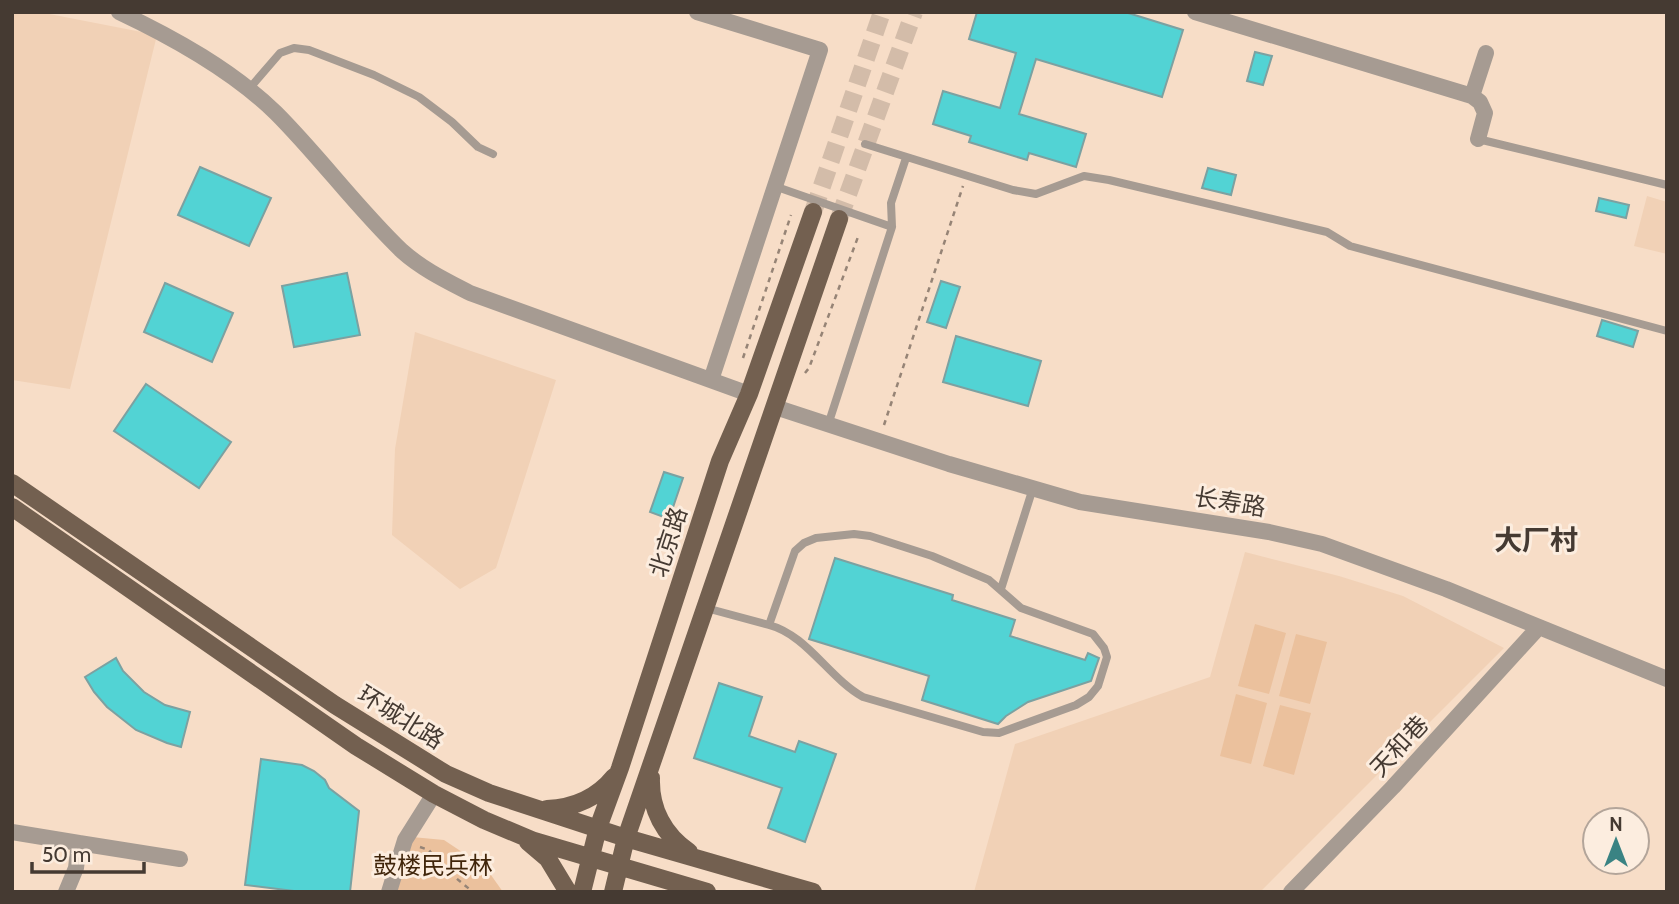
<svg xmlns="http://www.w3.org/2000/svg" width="1679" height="904" font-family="Cabin,'Noto Sans SC',sans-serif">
<rect width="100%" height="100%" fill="#f7ddc7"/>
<path fill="#f1d1b6" d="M12,12H39L157,35L70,389L12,380Z
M1647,196L1667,202V254L1634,246Z
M415,332L556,380L496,568L460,589L392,535L395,449Z
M1245,552L1339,576L1403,596L1504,648L1260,892H974L1015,744L1210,677Z"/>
<path fill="#ebc19d" d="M1255,624L1286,633L1269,694L1238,686Z
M1296,634L1327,642L1310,704L1279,696Z
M1236,694L1267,703L1251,764L1220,756Z
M1280,705L1311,713L1294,775L1263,766Z
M412,837L444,840L486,868L503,892H397Z"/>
<path fill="#52d3d4" stroke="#7ca1a1" stroke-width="2" d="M977,12H1125L1183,30L1162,97L1036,59L1019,114L1086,134L1076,167L1029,153L1027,160L969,142L971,136L933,124L943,91L1000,108L1016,53L969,39Z
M1255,52L1272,56L1263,85L1247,81Z
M200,167L271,198L249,246L178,215Z
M1208,168L1236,175L1231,195L1202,188Z
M1599,198L1629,205L1626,218L1596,211Z
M347,273L360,335L294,347L282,286Z
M941,281L960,287L946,328L927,322Z
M165,283L233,313L212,362L144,332Z
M1602,320L1638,331L1633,347L1597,336Z
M956,336L1041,361L1028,406L943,382Z
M146,384L231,442L199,488L114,431Z
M664,472L683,478L669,519L650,512Z
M835,558L953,595L952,600L1015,620L1010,636L1085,660L1088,653L1099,658L1091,681L1028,702L1006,716L998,724L922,700L929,676L809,639Z
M116,658L123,671L144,692L165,705L190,712L181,747L167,743L136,730L107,707L94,692L85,677Z
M719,683L762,697L749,736L795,752L799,741L836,754L805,842L768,828L782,788L694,758Z
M261,759L302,765L314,771L325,780L329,788L359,811L350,892H302L245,885Z"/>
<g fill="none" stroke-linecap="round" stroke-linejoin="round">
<path stroke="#d3bca9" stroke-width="18" stroke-dasharray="18 9" stroke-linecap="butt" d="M813,212L882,12
M839,219L914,12"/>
<path stroke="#968476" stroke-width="2.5" stroke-dasharray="5 5" stroke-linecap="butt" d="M743,358L791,215
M805,373L809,368L858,237
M884,425L963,186
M420,847L429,850L440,865L473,892"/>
<path stroke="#a69b92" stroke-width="8" d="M249,89L280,53L294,48L309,50L374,75L419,97L452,122L478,147L493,154
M1478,139L1667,185
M865,144L1013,190L1036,194L1084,176L1109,180L1327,232L1350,246L1667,331
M777,187L892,227
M828,425L892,227L891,203L906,158
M1001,589L1033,488
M706,608L769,625C807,635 829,678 863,697L983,732L999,733L1076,705L1089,697L1098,686L1107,657L1104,648L1093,634L1021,608L989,580L932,556L870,536L854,534L816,538L804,543L795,551L769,625"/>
<path stroke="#a69b92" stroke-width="16" d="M119,12C174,38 232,70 276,113C320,157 357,208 402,251C422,269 447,281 470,293L749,394
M697,12L820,50L711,380
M1195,12L1472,96L1480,102L1485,113L1478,139
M1472,96L1486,53
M775,407L949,464L1080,502L1269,532L1322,544L1446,589L1667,679
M12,832L79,843L76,868L66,892
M79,843L180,859
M389,892L405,840L434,794
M1291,892L1393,787L1538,628"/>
<path stroke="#736050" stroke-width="18" d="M12,483L335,705L446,774L489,793L626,838L813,892
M12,507L356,746L434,794L484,820L534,841L707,892
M651,778C650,809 664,835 689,852
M547,809C575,808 597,798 614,777
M528,842L548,859L568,892
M582,892L598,828L620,768L720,461L749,394L813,212
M613,892L626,838L839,219"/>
</g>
<g text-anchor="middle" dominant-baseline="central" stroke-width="6" stroke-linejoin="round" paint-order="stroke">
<g font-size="24" fill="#453a32" stroke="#fceddf">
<text transform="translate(1230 502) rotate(9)">长寿路</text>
<text transform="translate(668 542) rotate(-72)">北京路</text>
<text transform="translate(401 717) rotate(32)">环城北路</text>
<text transform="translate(1399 746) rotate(-47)">天和巷</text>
</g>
<g font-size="24" fill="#40250a" stroke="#fceddf">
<text x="433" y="865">鼓楼民兵林</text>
</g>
<g font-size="28" font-weight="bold" fill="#453a32" stroke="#fceddf">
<text x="1536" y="540">大厂村</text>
</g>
</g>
<rect width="1679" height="904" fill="none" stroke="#453a32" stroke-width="28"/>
<g transform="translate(1616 841)"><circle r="33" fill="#fceddf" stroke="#b3a59a" stroke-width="2"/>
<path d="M0-5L12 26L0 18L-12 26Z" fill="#3a8383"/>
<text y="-10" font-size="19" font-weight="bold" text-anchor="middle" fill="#453a32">N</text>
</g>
<path d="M32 862v10h112v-10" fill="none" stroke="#453a32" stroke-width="3.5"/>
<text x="42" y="862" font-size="21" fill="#453a32" stroke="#fceddf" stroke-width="5" paint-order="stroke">50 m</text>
</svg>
